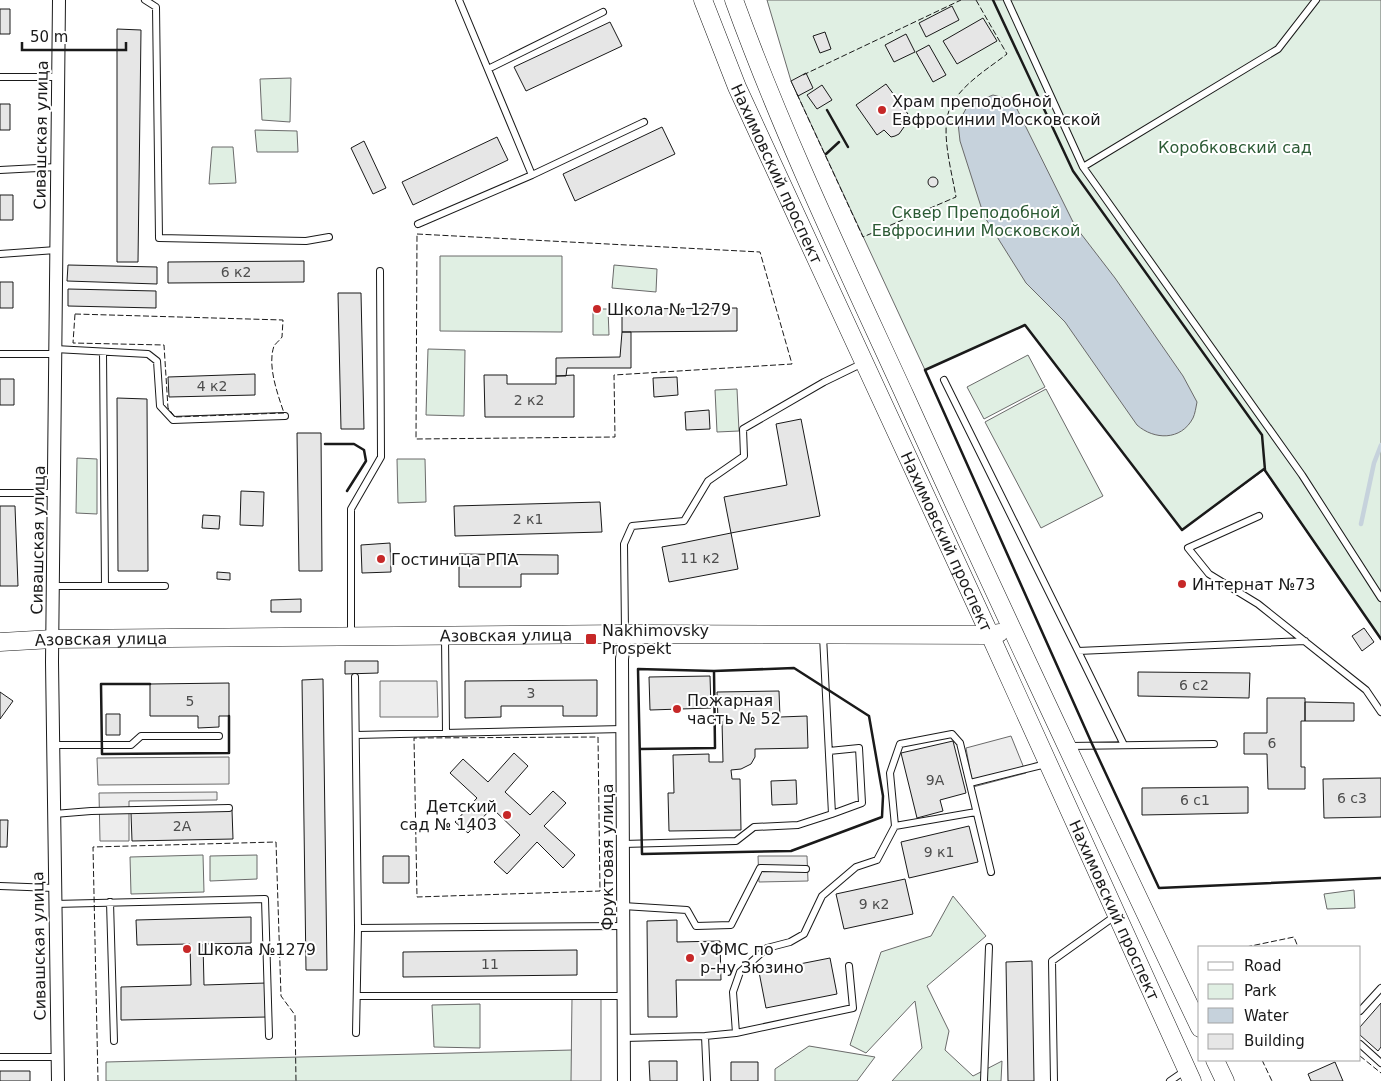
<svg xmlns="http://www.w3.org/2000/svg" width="1381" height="1081" font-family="'DejaVu Sans',sans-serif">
<rect width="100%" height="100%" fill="#fff"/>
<path fill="#e0efe3" stroke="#6a6a6a" d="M767,0H1381V639L1264,470L1182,530L1025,325L925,370L791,81Z
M291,78L290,122L262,120L260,79Z
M255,130L297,131L298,152H257Z
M212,147H233L236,183L209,184Z
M440,256H562V332L440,331Z
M614,265L657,269L656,292L612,288Z
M593,309H608L609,335H593Z
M428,349L465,350L464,416L426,415Z
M1028,355L1045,387L984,419L967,387Z
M737,389L739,431L717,432L715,390Z
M1046,389L1103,496L1041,528L985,422Z
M77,458L97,459V514L76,513Z
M397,459H425L426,502L398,503Z
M203,855L204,892L131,894L130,857Z
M257,855V879L210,881V856Z
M1354,890L1355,908L1327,909L1324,894Z
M953,896L986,936L927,986L949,1031L945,1050L973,1076L1002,1061L1001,1081H892L922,1048L915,1001L866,1053L850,1045L881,952L931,936Z
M480,1004V1048L434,1047L432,1005Z
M809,1046L875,1057L857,1081H775V1069Z
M572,1050L573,1081H106V1062Z"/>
<path fill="#ededed" stroke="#6a6a6a" d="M380,681H437L438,717H380Z
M1011,736L1026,773L973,787L966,748Z
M229,757V784L98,785L97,758Z
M217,792V800L129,801V841H100L99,793Z
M758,856H807L808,881L759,882Z
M572,997H601V1081H571Z"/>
<path fill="#c6d2dc" stroke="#6a6a6a" d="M993,95L1008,99L1015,105L1075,226L1115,278L1183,376L1197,402C1196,407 1195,414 1193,418C1181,441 1154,440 1137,425L1065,322L1026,283L984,216L960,141L958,123L967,107L975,102Z"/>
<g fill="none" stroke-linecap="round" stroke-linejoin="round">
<path stroke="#c6d2dc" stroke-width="4.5" d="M1361,524L1374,463L1381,445"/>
</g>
<path fill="#e6e6e6" stroke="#1a1a1a" d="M952,6L959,20L926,37L919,23Z
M0,9H10V34H0Z
M983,18L997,41L957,64L943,41Z
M610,22L622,46L526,91L514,67Z
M117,29L141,30L138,262H117Z
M825,32L831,49L820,53L813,36Z
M906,34L915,52L894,62L885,45Z
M929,45L946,75L933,82L916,52Z
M806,73L813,88L798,96L791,81Z
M886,84L908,114L900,119L904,127L899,134L895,136L891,137L884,130L877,135L856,105Z
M822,85L832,100L817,109L807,95Z
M0,104H10V130H0Z
M662,127L675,154L575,201L563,174Z
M497,137L508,160L413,205L402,182Z
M364,141L386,188L373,194L351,148Z
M928 182a5 5 0 1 1 10 0a5 5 0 1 1-10 0Z
M0,195H13V220H0Z
M304,261V282L168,283V262Z
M68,265L157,267V284L67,281Z
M0,282H13V308H0Z
M68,289L156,291V308L68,306Z
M338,293H361L364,429H341Z
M737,308V331L622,332V309Z
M622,332H631V368H567L566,376H556V358L620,357Z
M255,374V395L169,397L168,377Z
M484,375H507V384H556V376L574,375V417H485Z
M677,377L678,395L654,397L653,378Z
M0,379H14V405H0Z
M117,398L147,399L148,571H118Z
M709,410L710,429L686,430L685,412Z
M801,419L820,516L731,533L724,497L787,485L776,424Z
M297,433H321L322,571H299Z
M241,491L264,492L263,526L240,525Z
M600,502L602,532L455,536L454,506Z
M0,506H15L18,586H0Z
M203,515L220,516L219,529L202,528Z
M731,533L738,569L669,582L662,547Z
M390,543L391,572L362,573L361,545Z
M459,554L558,555V574H521V587H459Z
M217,572L230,573V580L217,579Z
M301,599V612H271V600Z
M1364,628L1374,642L1362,651L1352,636Z
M345,661H378V673L345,674Z
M1138,672L1250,673L1249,698L1138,696Z
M710,676L711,708L650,710L649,677Z
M323,679L327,970H306L302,680Z
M597,680V716H563V706H501V717L465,718V681Z
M229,683V716H219V727L198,728V716H150V684Z
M779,691L780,717L807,716L808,748L755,749V757L751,764L741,769L731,770L732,779H740L741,830L669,831L668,793H674L673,755L709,754V762H723L722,721H718L717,692Z
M0,692L13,701L0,719Z
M1267,698H1305V721H1301V767H1305V789H1268L1267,754H1244V733H1267Z
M1305,702L1354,703V721H1305Z
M106,714H120V735H106Z
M953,741L966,793L940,800L943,811L917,818L901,753Z
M514,753L528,766L505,792L530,815L553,791L566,803L544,826L575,855L563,868L537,842L507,874L494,862L520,835L492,808L468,833L455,822L477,798L450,773L463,759L488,782Z
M1381,778V817L1324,818L1323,779Z
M796,780L797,804L772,805L771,781Z
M1248,787V813L1142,815V788Z
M232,810L233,839L132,841L131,813Z
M0,820H8L7,847H0Z
M969,826L978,862L909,878L901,842Z
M383,856H409V883H383Z
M905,879L913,914L844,929L836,894Z
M251,917V943L203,944L204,985L266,983L267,1017L121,1020V987L191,985L190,944L137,945L136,920Z
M677,920V942L720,941L721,980H676L677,1017H648L647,921Z
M577,950V975L403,977V952Z
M830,958L837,994L766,1008L759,972Z
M1032,961L1034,1081H1008L1006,962Z
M1381,1003V1047L1378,1051L1360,1035V1027Z
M649,1061H677V1081H650Z
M731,1062H758V1081H731Z
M1335,1062L1343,1081H1311L1308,1074Z
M0,1071H30V1081H0Z"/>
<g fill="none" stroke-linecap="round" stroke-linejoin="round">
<g stroke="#1a1a1a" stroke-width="8">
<path id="lane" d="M145,0L156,7L159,238L306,241L329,237
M459,0L532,175L644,122
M1007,0L1083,167L1278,49L1316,0
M488,69L603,12
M0,77H58
M1083,167L1302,475L1381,598
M0,170L57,167
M418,224L532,175
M0,254L56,250
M55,349L148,354L157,361L160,406L173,420L285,416
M103,352L105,586
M0,354H55
M944,380L1078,651
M0,493H55
M1259,516L1188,548L1209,574L1258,604L1366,690L1381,712
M53,586H165
M625,632L624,544L632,526L684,521L708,481L744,456L743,429L824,382L863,363
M351,635V509L381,457L380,271
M445,637L446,733
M355,677L358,928L356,1033
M356,735L623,729
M53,745H131L141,736H219
M1124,745L1078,651L1305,641
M1069,746L1214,744
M829,751L859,748L862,803L832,814
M970,783L1046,764
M54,814L91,811L229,808
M895,826L976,812
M623,844L736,841L754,827L798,825L832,814L823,636
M0,886L54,888
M110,902L114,1041
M54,904L265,899L269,1036
M623,906L687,910L696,926L731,925L760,868L806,869
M358,928L623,926
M357,996H623
M1360,1011L1381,988
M736,1033L733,992L740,972L767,948L790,942L804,934L822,896L856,867L877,860L895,826L890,773L900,744L952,734L960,743L991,872
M705,1036L707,1081
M624,1038L705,1036L736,1033L853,1008L849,966
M1360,1044L1381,1063
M0,1057H58
M984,1081L989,947
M1054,1081L1052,961L1115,916
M1170,1081L1186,1070"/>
</g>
<g stroke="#1a1a1a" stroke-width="14">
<path id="street" d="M58,1081L52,662L59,0
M624,1081L622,659L625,634"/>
</g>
<g stroke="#1a1a1a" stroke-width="19">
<g id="secondary">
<path id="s1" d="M703,0L737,87L990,635L1192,1081"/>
<path d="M734,0C783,135 845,265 905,396C1001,608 1100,818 1200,1028"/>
<path id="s2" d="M0,642L53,639L625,634L990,635L999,633"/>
<path d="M1215,1060L1225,1081"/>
</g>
</g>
<use href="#lane" stroke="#fff" stroke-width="6"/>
<use href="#street" stroke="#fff" stroke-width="12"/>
<use href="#secondary" stroke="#fff" stroke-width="18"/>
<path stroke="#1a1a1a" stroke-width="1" stroke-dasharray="6 2.5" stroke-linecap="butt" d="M803,75L961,0
M797,94L863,237L956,197C952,172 939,128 951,106C962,84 989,68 1007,54L976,0
M417,234L760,252L792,364L614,375L615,437L416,439Z
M75,314L283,320L282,337C280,340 276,343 274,346C267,366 278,395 284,413L175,417L168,408L164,345L73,343Z
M598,737L600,891L417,897L414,738Z
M1246,947L1294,937L1298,947
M1360,1056L1381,1073
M1262,1060L1272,1081
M98,1081L93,847L276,842L281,996L295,1015L296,1081"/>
<path stroke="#1a1a1a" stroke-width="2.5" d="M993,0L1073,171L1262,435L1265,470
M827,110L848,147
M826,154L839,142
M325,444H354L364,450L366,461L347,491
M1381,639L1264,469L1182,530L1025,325L925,370L1093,746L1159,888L1381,878
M794,668L869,716L883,796L882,817L791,851L642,854L638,669L714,671Z
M150,684H101L102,754L229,753V716
M640,749L715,748L714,671"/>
</g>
<g fill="#c62828" stroke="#fff" stroke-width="2">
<circle cx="882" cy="110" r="5"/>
<circle cx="597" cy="309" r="5"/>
<circle cx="381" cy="559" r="5"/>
<circle cx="1182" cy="584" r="5"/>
<rect x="585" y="633" width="12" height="12" rx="2.5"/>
<circle cx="677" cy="709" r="5"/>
<circle cx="507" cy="815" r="5"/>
<circle cx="187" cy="949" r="5"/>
<circle cx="690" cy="958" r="5"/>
</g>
<g text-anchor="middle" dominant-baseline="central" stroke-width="4" stroke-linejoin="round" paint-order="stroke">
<g font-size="14" fill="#4d4d4d">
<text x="236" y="272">6 к2</text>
<text x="212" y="386">4 к2</text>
<text x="529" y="400">2 к2</text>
<text x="528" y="519">2 к1</text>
<text x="700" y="558">11 к2</text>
<text x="1194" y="685">6 с2</text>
<text x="531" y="693">3</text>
<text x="190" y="701">5</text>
<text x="1272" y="743">6</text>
<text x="935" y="780">9А</text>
<text x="1352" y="798">6 с3</text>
<text x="1195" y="800">6 с1</text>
<text x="182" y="826">2А</text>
<text x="939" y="852">9 к1</text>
<text x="874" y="904">9 к2</text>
<text x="490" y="964">11</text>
</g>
<g font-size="16" fill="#1a1a1a" stroke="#fff" text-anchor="start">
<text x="892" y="101">Храм преподобной<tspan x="892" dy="18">Евфросинии Московской</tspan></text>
<text x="607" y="309">Школа № 1279</text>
<text x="391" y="559">Гостиница РПА</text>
<text x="1192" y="584">Интернат №73</text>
<text x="602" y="630">Nakhimovsky<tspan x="602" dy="18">Prospekt</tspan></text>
<text x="687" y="700">Пожарная<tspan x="687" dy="18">часть № 52</tspan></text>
<text x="497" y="806" text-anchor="end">Детский<tspan x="497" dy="18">сад № 1403</tspan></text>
<text x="197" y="949">Школа №1279</text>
<text x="700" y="949">УФМС по<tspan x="700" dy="18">р-ну Зюзино</tspan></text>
</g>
<g font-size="16" fill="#1a1a1a" stroke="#fff">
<text transform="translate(41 135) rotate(-89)">Сивашская улица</text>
<text stroke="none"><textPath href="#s1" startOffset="189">Нахимовский проспект</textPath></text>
<text transform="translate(38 540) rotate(-89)">Сивашская улица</text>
<text stroke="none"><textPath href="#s1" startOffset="594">Нахимовский проспект</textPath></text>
<text stroke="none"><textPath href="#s2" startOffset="506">Азовская улица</textPath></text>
<text stroke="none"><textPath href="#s2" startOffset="101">Азовская улица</textPath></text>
<text transform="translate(607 857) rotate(-90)">Фруктовая улица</text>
<text stroke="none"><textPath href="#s1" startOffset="999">Нахимовский проспект</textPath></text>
<text transform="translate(39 946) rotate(-91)">Сивашская улица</text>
</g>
<g font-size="16" fill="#2b5a34" stroke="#fff">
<text x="1235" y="147">Коробковский сад</text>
<text x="976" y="212">Сквер Преподобной<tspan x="976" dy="18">Евфросинии Московской</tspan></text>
</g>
</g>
<rect x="1198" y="946" width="162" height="115" fill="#ffffff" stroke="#a3a3a3"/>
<rect x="1208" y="962" width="25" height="8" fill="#ffffff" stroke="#a3a3a3"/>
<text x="1244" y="971" font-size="15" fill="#1a1a1a">Road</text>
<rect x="1208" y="984" width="25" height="15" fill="#e0efe3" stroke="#a3a3a3"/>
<text x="1244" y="996" font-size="15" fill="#1a1a1a">Park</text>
<rect x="1208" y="1008" width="25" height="15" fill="#c6d2dc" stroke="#a3a3a3"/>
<text x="1244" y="1021" font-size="15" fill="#1a1a1a">Water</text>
<rect x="1208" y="1034" width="25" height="15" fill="#e6e6e6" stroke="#a3a3a3"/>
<text x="1244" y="1046" font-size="15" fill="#1a1a1a">Building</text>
<path d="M22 42v8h104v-8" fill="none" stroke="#1a1a1a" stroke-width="2.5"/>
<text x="30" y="42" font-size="15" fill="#1a1a1a" stroke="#ffffff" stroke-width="4" paint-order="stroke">50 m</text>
</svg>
